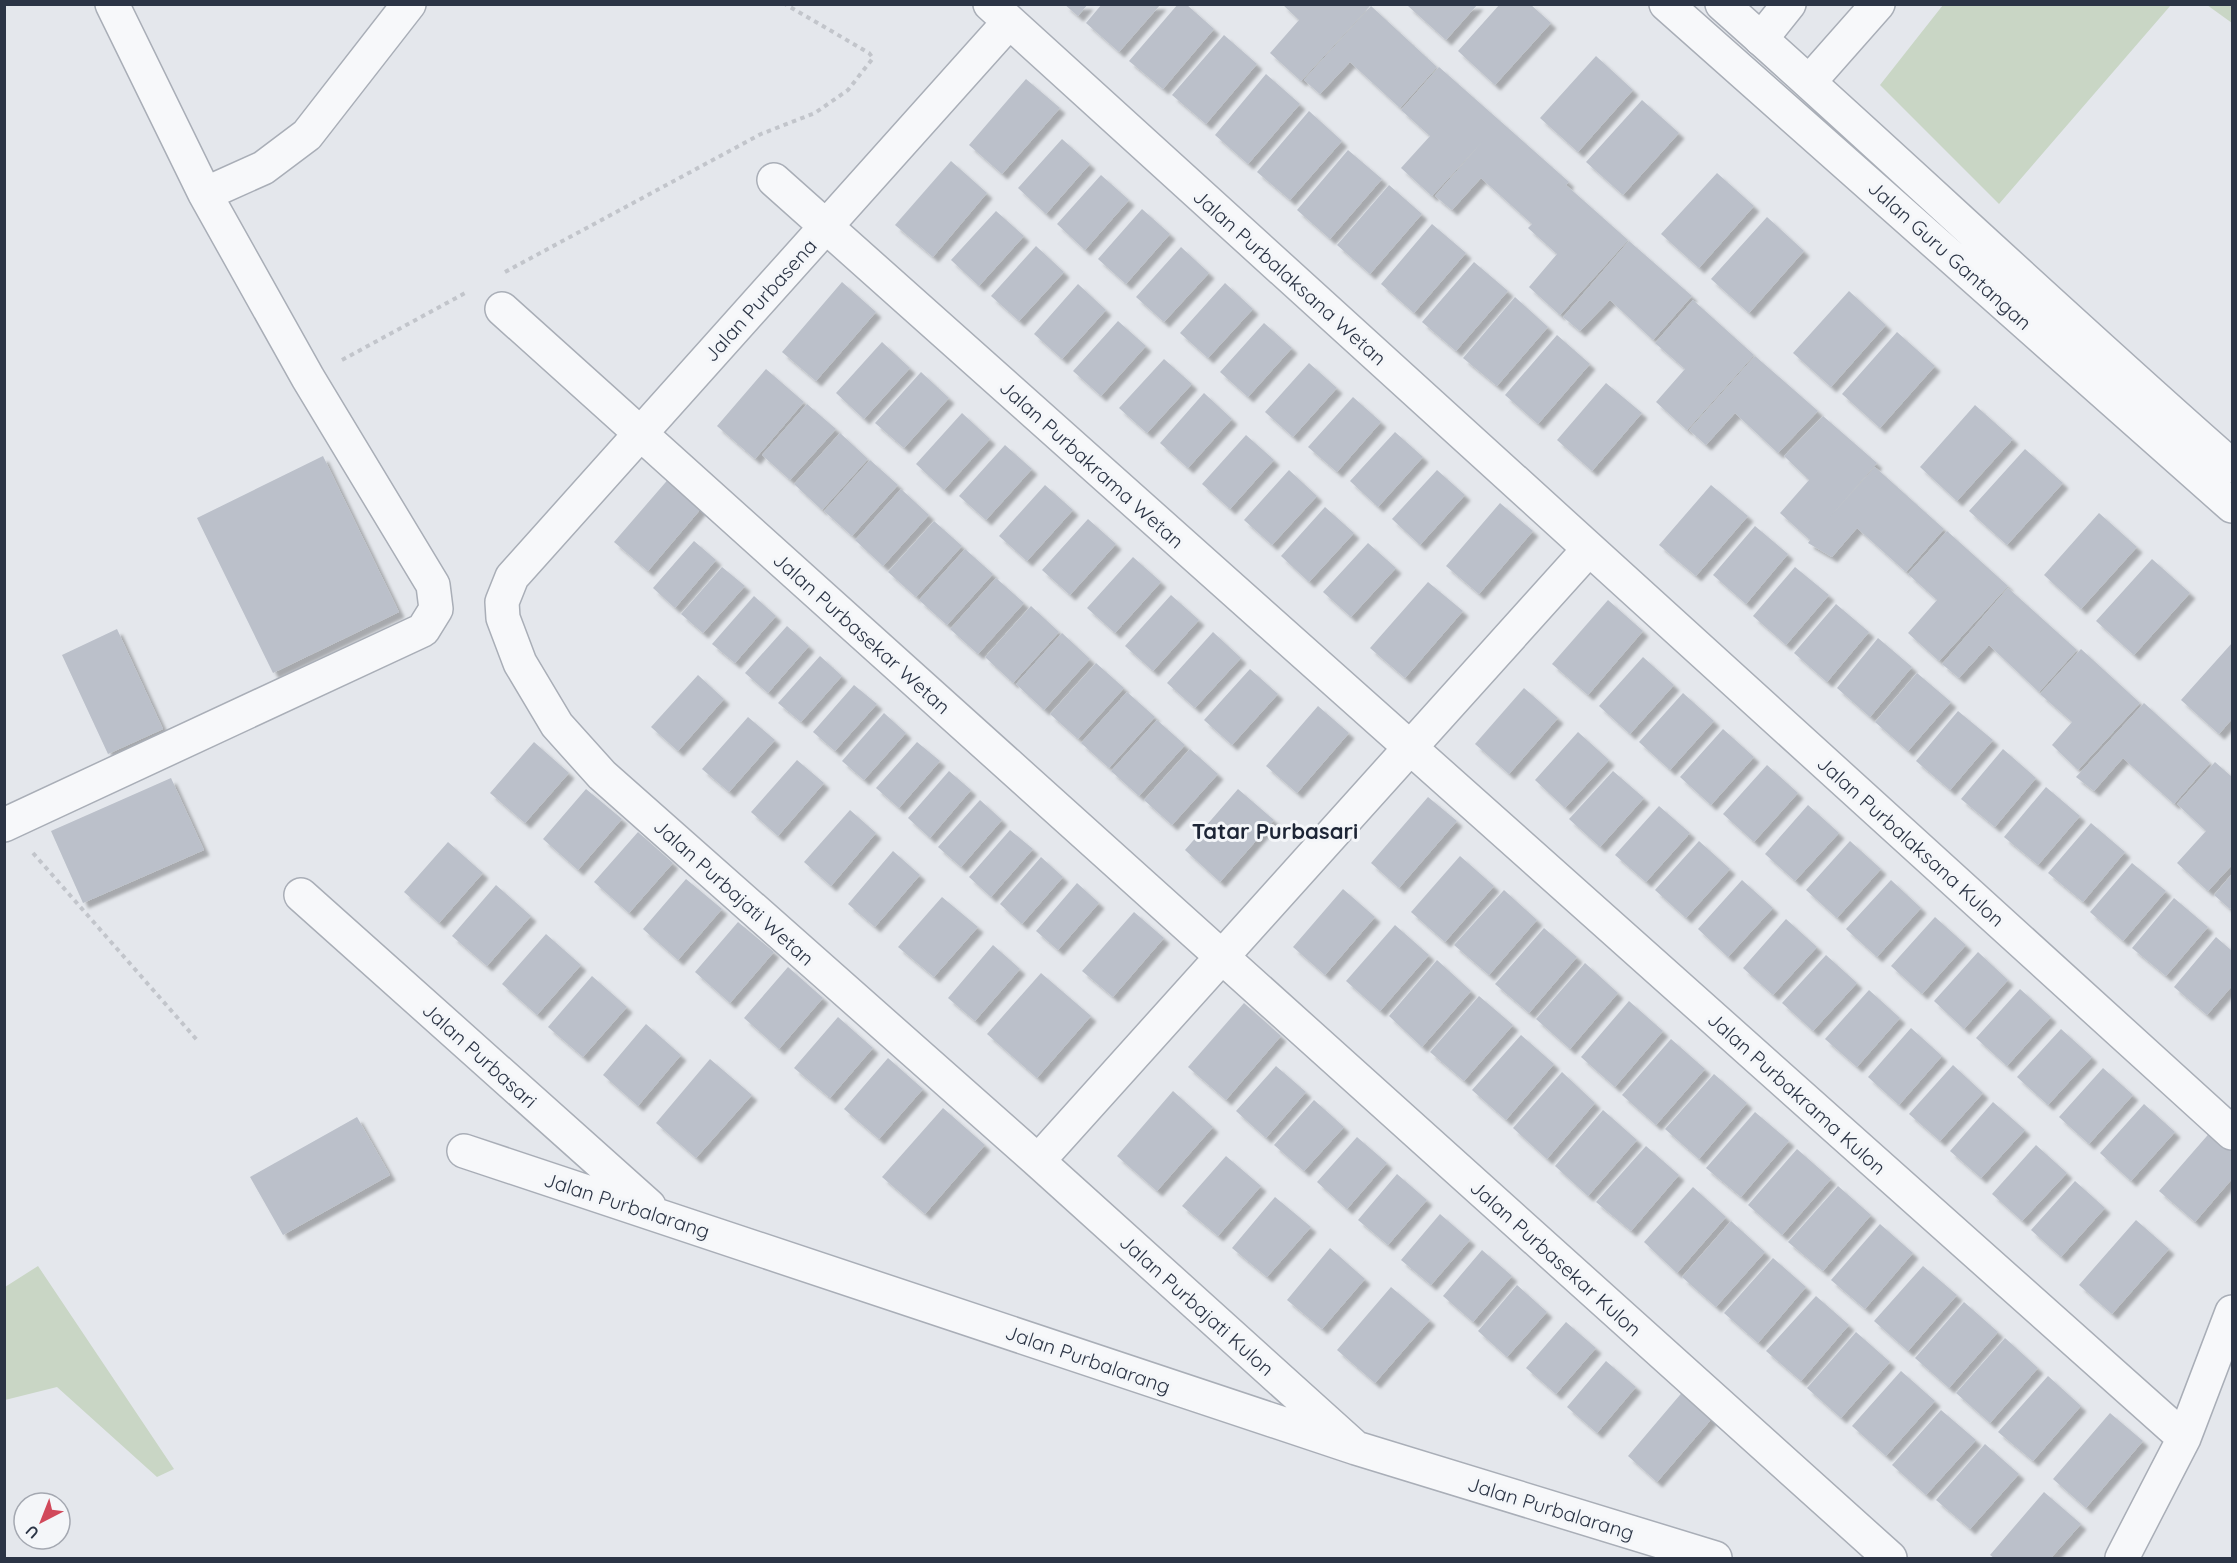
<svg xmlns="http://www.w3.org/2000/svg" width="2237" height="1563" font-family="Quicksand,sans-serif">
<defs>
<filter id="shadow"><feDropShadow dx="5.5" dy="5.5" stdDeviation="1.5" flood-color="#0004"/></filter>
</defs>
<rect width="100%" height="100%" fill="#e4e7ec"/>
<path fill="#c9d6c5" d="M1943,5V4L2171,5L1999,204L1880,85Z
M2207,5H2232V23Z
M38,1266L174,1469L157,1477L57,1387L5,1400V1287Z"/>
<path fill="#bbc0ca" filter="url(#shadow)" d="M1064,4H1088L1078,16Z
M1102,4H1161L1119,52L1086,23Z
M1178,4H1186L1214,29L1163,89L1129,61Z
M1282,4H1368L1370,6L1301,81L1270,53L1299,20Z
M1409,4H1478L1446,40L1408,6Z
M1500,4H1530L1551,23L1495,85L1458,51Z
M1371,6L1437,67L1400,108L1350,62L1320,94L1304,80Z
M1224,35L1257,64L1206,124L1172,95Z
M1596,56L1633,90L1578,152L1540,118Z
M1439,67L1569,182L1566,185L1628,240L1560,315L1529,287L1557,254L1528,228L1532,224L1481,178L1452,210L1435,196L1483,141L1432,196L1401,168L1430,136L1401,110Z
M1266,74L1300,104L1248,164L1215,135Z
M1026,79L1060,108L1002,174L969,145Z
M1642,100L1679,133L1623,195L1586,162Z
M1309,111L1342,141L1290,200L1257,172Z
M1062,139L1090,164L1046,214L1018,188Z
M1348,150L1382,179L1330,239L1297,210Z
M951,161L987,193L933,257L895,225Z
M1717,173L1754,206L1699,268L1661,234Z
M1101,175L1129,200L1085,250L1057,224Z
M1389,185L1422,214L1370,274L1337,245Z
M1142,209L1170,234L1126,284L1098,259Z
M996,211L1024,236L979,286L951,260Z
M1767,217L1804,251L1749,313L1711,279Z
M1432,224L1466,253L1414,313L1381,284Z
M1629,241L1692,296L1653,340L1610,300L1580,331L1563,317Z
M1036,246L1064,272L1019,321L991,296Z
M1181,247L1209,273L1164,322L1136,297Z
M1474,262L1508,291L1456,351L1422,322Z
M842,282L876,312L816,381L782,352Z
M1225,283L1253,309L1208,358L1180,333Z
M1078,284L1106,310L1062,359L1034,334Z
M1849,291L1886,325L1831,387L1793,353Z
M1515,297L1548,327L1497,386L1463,358Z
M1693,300L1754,355L1687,430L1656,402L1685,369L1655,343Z
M1118,321L1146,346L1101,396L1073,371Z
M1264,323L1292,348L1248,397L1220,372Z
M1897,332L1935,366L1880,428L1842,394Z
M1557,335L1590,364L1538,424L1505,395Z
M882,342L910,368L864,419L836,393Z
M1755,356L1818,411L1778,453L1735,413L1706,445L1689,430Z
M1164,359L1192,384L1147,433L1119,408Z
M1309,363L1337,388L1293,437L1265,412Z
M766,369L804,402L755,459L717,426Z
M921,372L949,398L904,448L875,423Z
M1606,383L1642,413L1592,471L1557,440Z
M1204,393L1232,419L1188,468L1160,443Z
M1353,397L1381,422L1337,472L1308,447Z
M807,404L836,429L790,480L762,455Z
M1975,405L2013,439L1957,501L1920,467Z
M962,413L990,439L944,490L916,464Z
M1823,416L1877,463L1829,518L1875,467L1944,529L1906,572L1857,528L1832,557L1808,543L1810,540L1780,513L1809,480L1784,456Z
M1395,432L1423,457L1378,507L1350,481Z
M840,433L868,459L822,510L794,484Z
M1246,435L1274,460L1230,509L1202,484Z
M1005,445L1032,469L986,520L959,496Z
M2025,449L2063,483L2007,545L1969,511Z
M323,456L399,612L273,673L197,518Z
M870,460L898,485L852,536L824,511Z
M1289,470L1317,496L1272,545L1244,520Z
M1437,470L1465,495L1420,545L1392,519Z
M671,476L705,504L648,571L614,542Z
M1045,485L1073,510L1027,561L999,536Z
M1711,485L1748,516L1696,576L1659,545Z
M901,489L929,515L883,566L855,540Z
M1500,503L1533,531L1479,594L1446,566Z
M1325,507L1354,533L1309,582L1281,556Z
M2099,513L2137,547L2081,609L2044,575Z
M1088,519L1116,544L1070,595L1042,570Z
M934,521L962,546L916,597L888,572Z
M1755,526L1788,554L1746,604L1713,575Z
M1947,531L2008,586L1939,661L1908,633L1937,600L1908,574Z
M694,541L716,560L675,608L653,588Z
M1368,543L1396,568L1351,617L1323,592Z
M965,549L993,574L947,625L919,600Z
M1133,557L1161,582L1115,633L1087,608Z
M2152,559L2190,593L2134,655L2096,621Z
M722,567L745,586L703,633L681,614Z
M1795,567L1829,595L1786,645L1753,616Z
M996,578L1024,603L978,654L950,629Z
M1428,582L1463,611L1405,678L1370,648Z
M2008,588L2077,650L2039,692L1989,645L1959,678L1942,664Z
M1171,595L1199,620L1153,671L1125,646Z
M754,596L776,616L735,663L712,644Z
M1608,600L1643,631L1588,695L1552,664Z
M1836,604L1869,632L1827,682L1794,653Z
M1031,606L1059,632L1013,683L985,657Z
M787,626L809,646L768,693L745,673Z
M117,629L163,729L108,754L62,655Z
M1213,632L1241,658L1195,708L1167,683Z
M1062,633L1090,659L1044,710L1016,684Z
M1878,638L1912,667L1870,717L1837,688Z
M2232,643V719L2219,734L2181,700Z
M2081,649L2140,703L2078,770L2052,745L2072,722L2040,694Z
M820,656L842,676L801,722L778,703Z
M1643,657L1674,685L1630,734L1599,706Z
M1096,663L1124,688L1078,739L1050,714Z
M1250,669L1278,694L1232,745L1204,720Z
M1917,673L1951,702L1908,751L1875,722Z
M698,675L724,699L678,751L651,727Z
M854,685L877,704L835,751L813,732Z
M1524,688L1558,718L1509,774L1475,744Z
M1127,692L1155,717L1109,768L1081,743Z
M1683,693L1714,721L1670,770L1639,742Z
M2144,703L2210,763L2174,804L2123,758L2094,791L2076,777Z
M1318,706L1349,733L1297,793L1266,766Z
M1958,711L1993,740L1950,790L1916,761Z
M884,713L906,733L864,780L842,761Z
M748,717L775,740L729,792L702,769Z
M1157,720L1185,745L1139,796L1111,771Z
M1723,729L1754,757L1711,805L1680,777Z
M1578,732L1609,760L1565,808L1535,780Z
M534,742L569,773L525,823L490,793Z
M917,742L940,761L899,808L876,788Z
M1190,749L1218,774L1172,825L1144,800Z
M2003,749L2036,778L1995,827L1961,799Z
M797,760L824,783L778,836L751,812Z
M2215,762L2232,777V865L2208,891L2177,863L2206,831L2177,804Z
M1767,765L1798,793L1754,842L1723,814Z
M949,771L971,790L930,838L908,818Z
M1613,771L1644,798L1600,847L1569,819Z
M171,778L204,850L83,903L51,831Z
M2046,787L2080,816L2038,865L2004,837Z
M586,789L622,819L578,870L543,839Z
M1238,789L1274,820L1220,882L1185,850Z
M1428,797L1457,821L1399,888L1371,863Z
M980,800L1002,820L961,867L938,847Z
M1808,805L1839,833L1795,881L1765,854Z
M1659,806L1690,833L1646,882L1615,855Z
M850,810L876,833L831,886L804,862Z
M2091,823L2125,852L2083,902L2048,873Z
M1010,830L1033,849L991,897L969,877Z
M638,832L673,863L629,913L594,882Z
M1699,841L1730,869L1686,918L1655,890Z
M1850,841L1881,869L1837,918L1806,890Z
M448,842L483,873L439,923L404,892Z
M893,851L920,875L875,927L848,904Z
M1460,856L1494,886L1445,942L1411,912Z
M1041,857L1063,877L1022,924L1000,904Z
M2132,863L2166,891L2123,941L2090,912Z
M2232,874V906L2230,909L2214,895Z
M686,879L722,909L678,960L643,929Z
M1742,880L1773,908L1728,957L1698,929Z
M1891,880L1921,908L1877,957L1846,929Z
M1077,883L1099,903L1058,950L1036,931Z
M496,885L531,916L487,966L452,936Z
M1343,889L1375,917L1325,975L1293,947Z
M1504,890L1537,920L1489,975L1454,945Z
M942,897L978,927L934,977L898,947Z
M2174,898L2208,927L2166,976L2132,948Z
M1134,912L1164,938L1113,997L1082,971Z
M1935,917L1966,945L1922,994L1891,966Z
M1786,919L1817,947L1773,995L1743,968Z
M738,922L774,952L730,1003L695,972Z
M1395,925L1429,955L1380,1011L1346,981Z
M1544,928L1577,957L1529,1013L1495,984Z
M546,934L581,965L537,1015L502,984Z
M2216,937L2232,951V986L2207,1015L2174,987Z
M993,945L1020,969L975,1021L948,998Z
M1978,952L2008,980L1964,1029L1934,1001Z
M1826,955L1857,983L1813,1031L1782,1003Z
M1437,960L1471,991L1422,1047L1389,1016Z
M1585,963L1618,993L1570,1049L1536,1019Z
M788,967L823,998L779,1049L744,1018Z
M1041,973L1091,1016L1037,1078L987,1034Z
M592,976L627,1007L583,1057L548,1027Z
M2020,989L2051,1017L2007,1066L1976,1038Z
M1869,990L1900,1018L1857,1067L1825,1039Z
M1479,996L1513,1025L1464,1081L1430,1052Z
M1629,1001L1663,1031L1615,1087L1581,1057Z
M1244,1003L1281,1036L1226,1100L1188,1067Z
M838,1017L873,1048L830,1098L794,1068Z
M646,1024L681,1055L638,1106L603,1075Z
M1911,1028L1942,1056L1899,1105L1868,1077Z
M2061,1029L2092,1057L2048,1105L2017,1077Z
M1521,1035L1554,1064L1506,1120L1472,1090Z
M1671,1039L1705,1069L1656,1125L1622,1095Z
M888,1058L923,1089L879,1139L844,1109Z
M710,1059L752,1095L696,1158L656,1123Z
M1953,1065L1983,1093L1940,1141L1909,1114Z
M1276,1066L1306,1092L1266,1138L1236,1111Z
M2103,1068L2133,1095L2089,1144L2059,1117Z
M1562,1072L1595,1103L1547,1159L1513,1128Z
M1714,1074L1747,1103L1699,1159L1665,1129Z
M1173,1091L1213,1127L1157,1191L1117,1156Z
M1314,1100L1344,1127L1304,1171L1274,1145Z
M1993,1102L2025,1130L1981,1178L1950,1151Z
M2144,1104L2175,1132L2131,1181L2100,1153Z
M943,1108L985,1145L925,1214L882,1177Z
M1603,1110L1637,1140L1588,1196L1555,1166Z
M1755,1112L1789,1141L1741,1197L1706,1168Z
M357,1117L390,1175L283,1235L250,1177Z
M2213,1129L2232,1146V1179L2195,1222L2159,1191Z
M1357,1137L1387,1163L1347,1209L1317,1182Z
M2036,1145L2067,1173L2022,1221L1992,1194Z
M1646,1146L1679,1175L1631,1231L1596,1202Z
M1797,1149L1831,1179L1782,1235L1748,1205Z
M1226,1156L1261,1186L1218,1236L1182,1206Z
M1397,1174L1427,1200L1388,1245L1358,1220Z
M2075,1181L2105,1208L2061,1257L2031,1230Z
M1838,1186L1871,1215L1823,1271L1788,1242Z
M1693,1187L1726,1217L1677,1273L1644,1242Z
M1275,1197L1311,1227L1267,1277L1232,1248Z
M1440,1214L1470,1240L1431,1285L1401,1260Z
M2136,1220L2169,1249L2112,1314L2079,1285Z
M1731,1221L1765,1252L1716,1307L1682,1277Z
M1880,1224L1913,1253L1865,1309L1831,1280Z
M1330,1248L1365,1279L1322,1329L1287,1300Z
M1482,1250L1512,1276L1473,1322L1443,1296Z
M1773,1258L1806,1287L1758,1343L1724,1313Z
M1923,1266L1957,1295L1908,1351L1874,1321Z
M1517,1285L1547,1312L1507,1357L1478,1331Z
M1391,1287L1430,1320L1375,1383L1337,1350Z
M1816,1296L1849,1325L1801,1381L1766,1351Z
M1964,1302L1998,1332L1949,1388L1915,1358Z
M1566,1322L1596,1348L1556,1394L1526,1368Z
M1856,1332L1890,1362L1841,1418L1807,1388Z
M2005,1338L2038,1368L1990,1423L1956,1393Z
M1606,1361L1636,1387L1597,1433L1567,1407Z
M1901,1371L1935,1401L1886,1456L1852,1426Z
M2048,1376L2081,1406L2033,1461L1998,1432Z
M1685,1389L1715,1415L1657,1482L1628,1456Z
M1941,1410L1976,1440L1926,1495L1892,1465Z
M2110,1413L2143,1441L2086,1508L2053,1479Z
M1985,1444L2019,1474L1970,1529L1936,1500Z
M2044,1492L2081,1524L2051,1558H1994L1990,1555Z"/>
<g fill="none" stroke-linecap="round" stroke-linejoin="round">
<g stroke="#a9aeb7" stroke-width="36">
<path id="minor" d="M990,4L2232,1133
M1009,22L512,577L502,602L503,618L520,663L557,725L602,775L1038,1161L1356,1448
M1761,39L1789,4
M1810,81L1878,4
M774,180L2184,1438
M205,194L263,168L307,135L409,4
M502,309L1890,1558
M4,825L423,630L436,609L433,585L308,378L205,194L112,4
M301,895L649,1206
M464,1151L1356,1448L1715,1558
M1038,1161L1589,549
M2122,1558L2184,1438L2232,1312"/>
</g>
<g stroke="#a9aeb7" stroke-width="36">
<path id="tertiary" d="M1666,4L2232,506
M1722,4C1894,157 2060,315 2232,466"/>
</g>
<path stroke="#c2c5cb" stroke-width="4" stroke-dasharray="4.5 4.5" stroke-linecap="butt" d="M505,272L761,134L815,113L848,90L873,58L869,53L785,4
M342,360L467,292
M33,853L197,1040"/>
<use href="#minor" stroke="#f7f8fa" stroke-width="33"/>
<use href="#tertiary" stroke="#f7f8fa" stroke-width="33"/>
</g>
<g text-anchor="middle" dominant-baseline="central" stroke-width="6" stroke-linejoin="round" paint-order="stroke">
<g font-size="20" fill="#2b3445" stroke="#f4f6f9">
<text transform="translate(1950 255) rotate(42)">Jalan Guru Gantangan</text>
<text transform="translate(1290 277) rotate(42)">Jalan Purbalaksana Wetan</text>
<text transform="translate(760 300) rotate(-48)">Jalan Purbasena</text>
<text transform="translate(1092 464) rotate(42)">Jalan Purbakrama Wetan</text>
<text transform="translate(862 633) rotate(42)">Jalan Purbasekar Wetan</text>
<text transform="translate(1911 841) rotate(42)">Jalan Purbalaksana Kulon</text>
<text transform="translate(734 892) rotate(42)">Jalan Purbajati Wetan</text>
<text transform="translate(480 1055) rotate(42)">Jalan Purbasari</text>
<text transform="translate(1797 1093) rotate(42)">Jalan Purbakrama Kulon</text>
<text transform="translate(627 1205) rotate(18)">Jalan Purbalarang</text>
<text transform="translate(1556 1258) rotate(42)">Jalan Purbasekar Kulon</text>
<text transform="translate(1197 1305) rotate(42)">Jalan Purbajati Kulon</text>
<text transform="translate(1088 1359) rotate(19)">Jalan Purbalarang</text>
<text transform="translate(1551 1508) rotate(17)">Jalan Purbalarang</text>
</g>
<g font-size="22" font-weight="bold" fill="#1d2536" stroke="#f4f6f9">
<text x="1275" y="831">Tatar Purbasari</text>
</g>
</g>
<rect width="2237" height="1563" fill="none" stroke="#2b3445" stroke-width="12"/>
<g transform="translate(42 1521) rotate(222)"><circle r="28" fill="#f4f6f9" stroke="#a4a8b1" stroke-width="1.5"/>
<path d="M0-4.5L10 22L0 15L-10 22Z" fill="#d1495b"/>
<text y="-9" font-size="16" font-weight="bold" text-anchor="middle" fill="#2b3445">U</text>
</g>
</svg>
